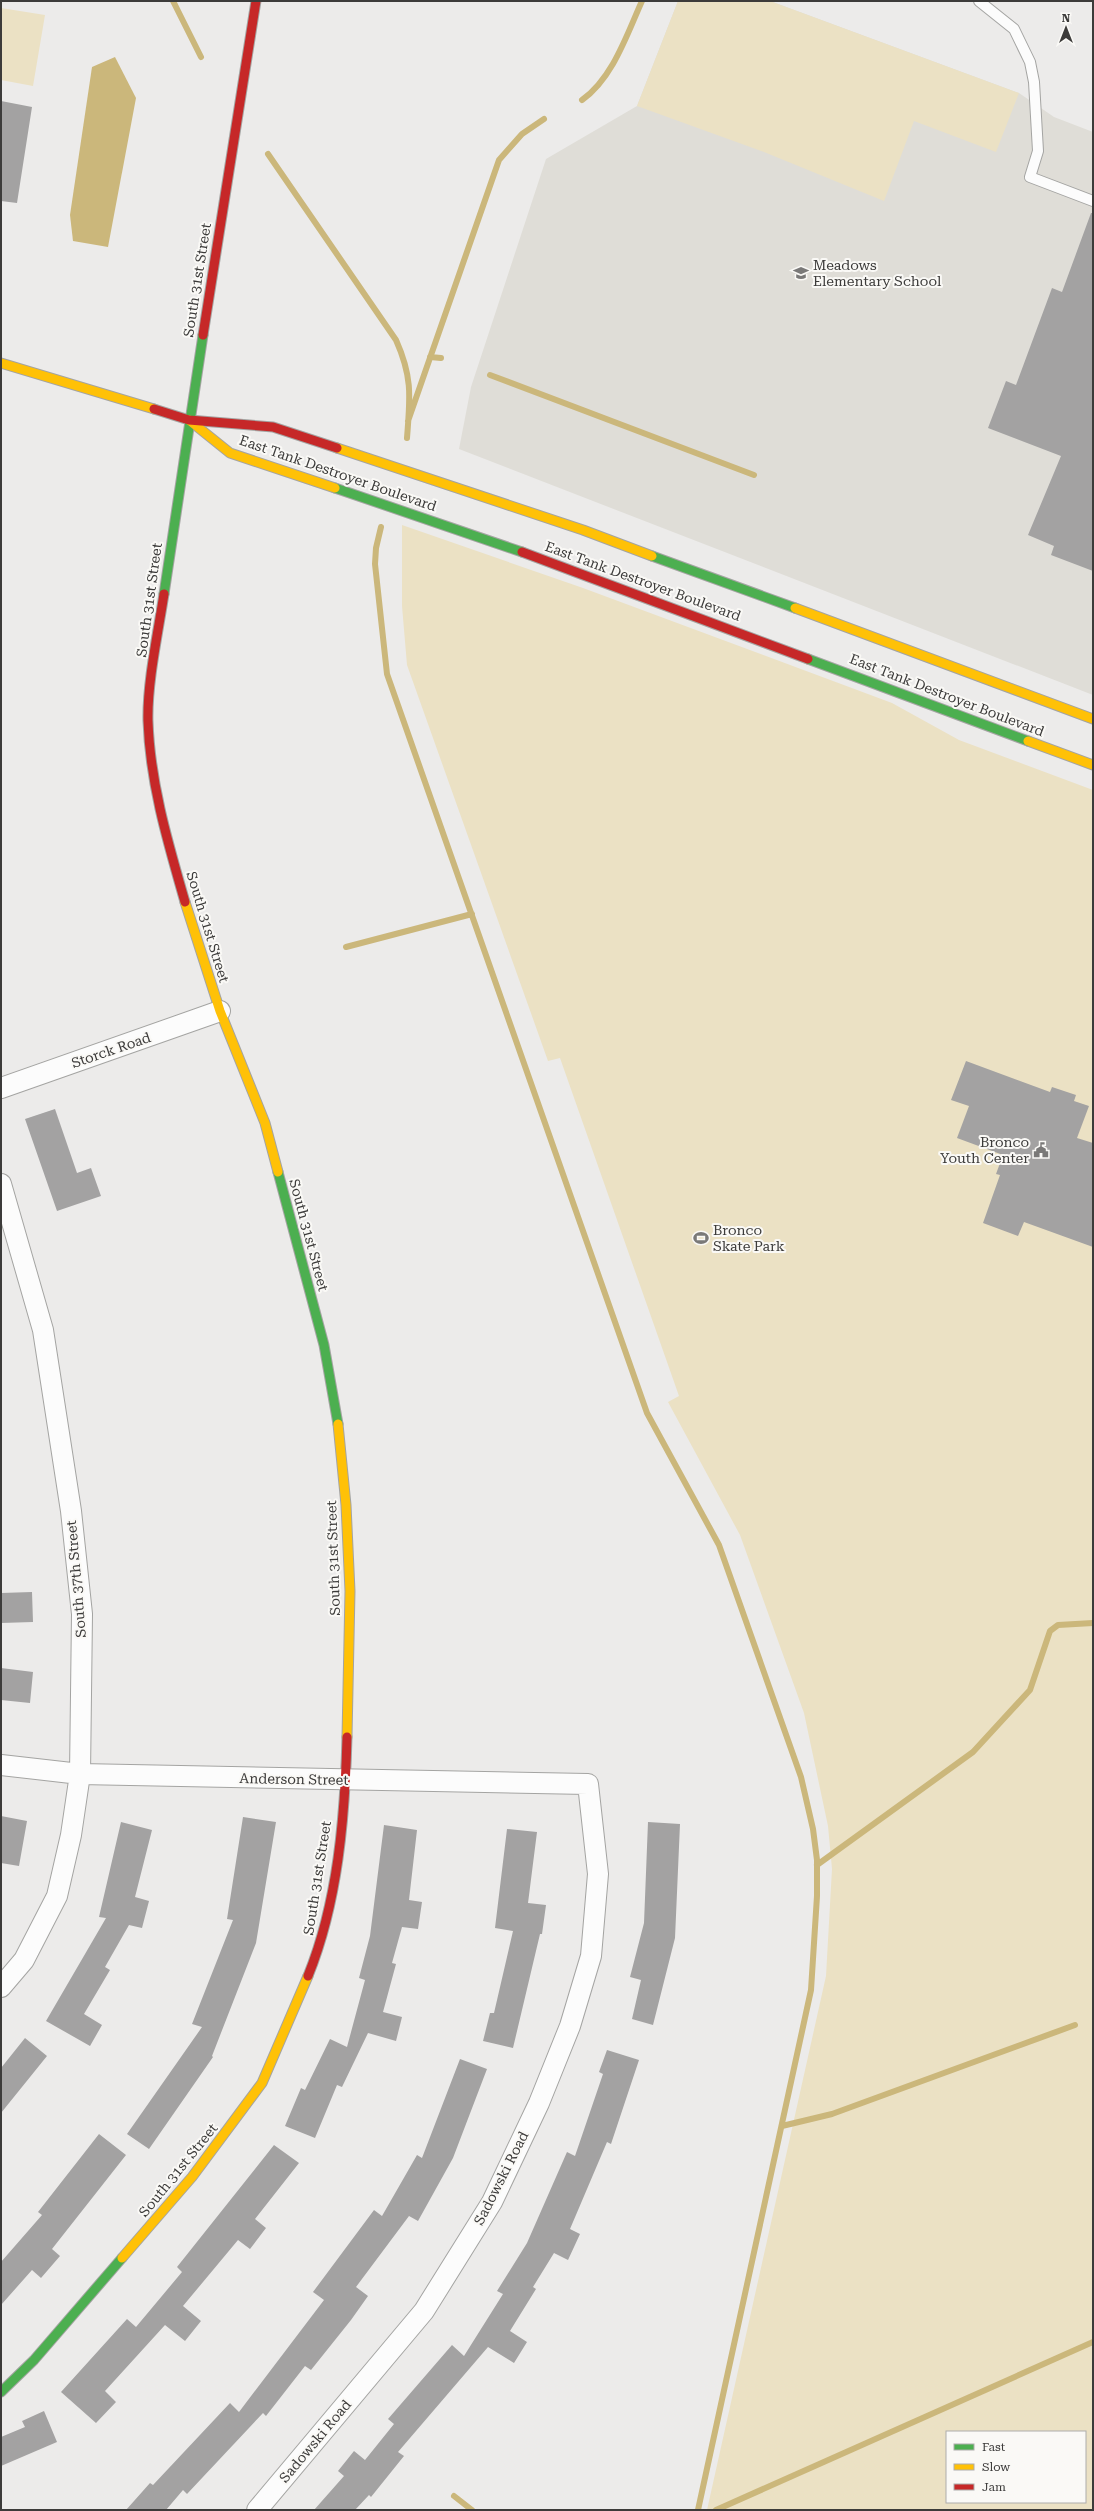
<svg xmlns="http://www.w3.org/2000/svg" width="1094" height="2511" font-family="'Roboto Serif',serif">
<rect width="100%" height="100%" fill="#ecebea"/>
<path fill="#dfddd7" d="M678,1H770L1019,93L1054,117L1093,132V695L459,449L471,387L546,159L637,106Z"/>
<path fill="#ebe1c4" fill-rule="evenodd" d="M678,1H770L1019,93L996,152L914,121L884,201L764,152L637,106Z
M1,8L45,15L33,86L1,80Z
M402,525L583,588L892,703L959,740L1093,790V2510H707L826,1976L832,1869L828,1826L804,1713L740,1535L668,1402L679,1396L560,1058L548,1061L407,665L402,606ZM947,2432H1085V2502H947Z"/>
<path fill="#cbb77b" d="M115,57L136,98L108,247L73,241L70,215L92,67Z"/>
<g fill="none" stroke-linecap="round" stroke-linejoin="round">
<path stroke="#cbb77b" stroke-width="6" d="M173,1L201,57
M582,100C613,78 627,34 642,1
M268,154L396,340C413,378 410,398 407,438
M430,357L441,358
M490,375L754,475
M408,421L499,160L522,134L544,119
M381,527L376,548L375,564L387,674L647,1413L719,1545L801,1777L813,1829L817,1860V1896L811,1990L698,2510
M346,947L472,914
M817,1865L973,1752L1030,1690L1050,1631L1058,1625L1093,1623
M782,2126L832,2114L1075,2025
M454,2496L472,2510
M716,2510L1093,2342"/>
</g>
<path fill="#a3a2a2" d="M1,101L32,107L17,203L1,201Z
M1091,213H1093V571L1051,555L1054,546L1028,535L1061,456L988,428L1006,381L1016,385L1052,288L1062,292Z
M966,1061L1050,1092L1052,1087L1076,1095L1074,1101L1089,1106L1077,1138L1093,1143V1247L1024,1222L1018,1236L983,1223L1000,1175L996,1174L1003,1155L957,1138L969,1106L951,1100Z
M55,1109L77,1173L91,1168L101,1196L57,1211L25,1119Z
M32,1592L33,1622L1,1623V1593Z
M1,1668L33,1672L30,1703L1,1700Z
M1,1816L27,1821L19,1866L1,1863Z
M243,1817L276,1822L256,1943L212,2056L213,2057L149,2149L127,2134L202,2027L192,2024L233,1920L227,1919Z
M121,1822L152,1830L135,1897L149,1901L142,1928L129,1925L105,1967L110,1970L84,2014L102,2025L90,2046L46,2021L106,1918L99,1917Z
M648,1822L680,1824L675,1938L653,2025L632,2019L641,1980L630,1977L644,1923Z
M384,1825L417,1830L409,1900L422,1902L418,1929L402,1927L392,1963L396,1964L383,2012L402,2017L396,2041L368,2033L342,2087L337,2085L315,2138L285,2126L301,2088L305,2090L330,2039L347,2047L365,1980L359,1978L370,1936Z
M507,1829L537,1832L528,1903L546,1905L542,1934H540L513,2048L483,2041L490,2013H494L513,1931L495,1928Z
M25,2038L47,2056L1,2113V2068Z
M607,2050L639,2060L611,2144L607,2142L570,2229L580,2234L568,2260L554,2253L533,2287L536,2289L510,2331L527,2342L514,2363L488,2347L398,2452L404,2456L371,2497L369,2495L355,2510H314L344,2476L338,2471L354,2451L365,2460L394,2424L388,2419L452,2345L464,2356L503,2294L497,2291L527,2243L567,2152L575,2156L603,2074L599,2072Z
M460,2059L487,2069L453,2158L418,2221L409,2216L356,2287L368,2296L351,2320L311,2370L305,2366L266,2416L263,2413L187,2494L183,2490L166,2510H126L150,2483L153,2485L230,2403L239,2412L324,2300L313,2292L374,2210L382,2216L417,2155L422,2158Z
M99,2134L126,2155L52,2249L60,2256L41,2278L32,2270L1,2305V2262L42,2215L38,2212Z
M274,2145L299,2163L255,2219L266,2228L250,2249L238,2240L183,2306L201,2321L185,2341L165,2325L105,2391L116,2402L96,2423L61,2392L127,2319L136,2327L182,2272L177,2267Z
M44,2411L57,2442L1,2466V2437L25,2427L22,2421Z"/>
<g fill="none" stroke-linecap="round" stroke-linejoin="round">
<g stroke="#a4a4a2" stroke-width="12">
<path id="lane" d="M979,1L1014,29L1030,62L1034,82L1038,151L1030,177L1093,201"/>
</g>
<g stroke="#a4a4a2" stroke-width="22">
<path id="street" d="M1,1088L220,1011
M1,1184L43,1330L71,1511L82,1614L80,1774L71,1835L57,1896L24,1960L1,1987
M1,1765L80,1774L588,1784L598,1874L591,1956L570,2026L539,2103L492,2202L424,2311L257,2510"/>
</g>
<g stroke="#a4a4a2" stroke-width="11">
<path id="fast" d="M335,488L522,552
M652,556L795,608
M164,594L203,335
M808,659L1028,741
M278,1172L324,1345L338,1424
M1,2392L34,2360L122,2258"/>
</g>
<g stroke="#a4a4a2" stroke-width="11">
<path id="slow" d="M1,363L154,409
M189,420L230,453L335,488
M337,448L583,530L652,556
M795,608L1093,719
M1028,741L1093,765
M185,902L220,1011L265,1123L278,1172
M338,1424L346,1505L350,1591L347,1737
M122,2258L192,2177L262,2083L308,1976"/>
</g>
<g stroke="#a4a4a2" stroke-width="11">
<path id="jam" d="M203,335L256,1
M154,409L189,420L273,427L337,448
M522,552L808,659
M164,594C158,633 147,683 148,721C150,783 168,843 185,902
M308,1976C338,1902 345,1817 347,1737"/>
</g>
<use href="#lane" stroke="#fcfcfc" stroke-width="10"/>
<use href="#street" stroke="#fcfcfc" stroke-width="20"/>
<use href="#fast" stroke="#4caf50" stroke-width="9"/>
<use href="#slow" stroke="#ffc107" stroke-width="9"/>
<use href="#jam" stroke="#c62828" stroke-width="9"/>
</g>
<defs>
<g id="school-bare" transform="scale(1.2)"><path d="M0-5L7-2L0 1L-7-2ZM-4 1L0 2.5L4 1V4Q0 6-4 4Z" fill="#7a7978" stroke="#faf9f6" stroke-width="2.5" paint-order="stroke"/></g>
<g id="civic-bare" transform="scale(1.2)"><path d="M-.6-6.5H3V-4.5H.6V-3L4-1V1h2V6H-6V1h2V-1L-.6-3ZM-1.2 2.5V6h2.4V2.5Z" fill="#7a7978" stroke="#faf9f6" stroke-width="2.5" paint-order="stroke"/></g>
<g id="stadium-bare" transform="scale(1.2)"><path d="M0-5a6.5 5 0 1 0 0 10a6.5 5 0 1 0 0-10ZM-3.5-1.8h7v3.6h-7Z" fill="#7a7978" stroke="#faf9f6" stroke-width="2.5" paint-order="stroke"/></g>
</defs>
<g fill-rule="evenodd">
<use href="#school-bare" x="801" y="273"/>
<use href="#civic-bare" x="1041" y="1150"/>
<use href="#stadium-bare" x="701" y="1238"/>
</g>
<g text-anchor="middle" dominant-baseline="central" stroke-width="4" stroke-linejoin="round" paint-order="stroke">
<g font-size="14" fill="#3c3b3a" stroke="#faf9f6" text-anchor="start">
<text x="813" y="265">Meadows<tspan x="813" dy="16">Elementary School</tspan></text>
<text x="1029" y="1142" text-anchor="end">Bronco<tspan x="1029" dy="16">Youth Center</tspan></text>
<text x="713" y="1230">Bronco<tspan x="713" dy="16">Skate Park</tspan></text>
</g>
<g font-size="14" fill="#3c3b3a" stroke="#faf9f6">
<text transform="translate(197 280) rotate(-81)">South 31st Street</text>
<text transform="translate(338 473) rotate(19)">East Tank Destroyer Boulevard</text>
<text transform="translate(643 581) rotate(20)">East Tank Destroyer Boulevard</text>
<text transform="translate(149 600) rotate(-82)">South 31st Street</text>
<text transform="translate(947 695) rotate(21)">East Tank Destroyer Boulevard</text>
<text transform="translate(208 927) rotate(73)">South 31st Street</text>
<text transform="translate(111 1050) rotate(-19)">Storck Road</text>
<text transform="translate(309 1235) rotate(75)">South 31st Street</text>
<text transform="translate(333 1558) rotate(-92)">South 31st Street</text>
<text transform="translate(76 1579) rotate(-95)">South 37th Street</text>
<text transform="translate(294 1779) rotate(1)">Anderson Street</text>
<text transform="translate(317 1878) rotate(-81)">South 31st Street</text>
<text transform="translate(178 2170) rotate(-51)">South 31st Street</text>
<text transform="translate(501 2178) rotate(-63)">Sadowski Road</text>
<text transform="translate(315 2441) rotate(-50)">Sadowski Road</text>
</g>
</g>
<rect width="1094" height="2511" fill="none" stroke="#3c3b3a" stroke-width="4"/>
<rect x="946" y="2431" width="140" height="72" fill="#faf9f6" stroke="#aeadab"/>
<rect x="954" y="2444" width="20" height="6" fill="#4caf50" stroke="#aeadab"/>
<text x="982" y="2451" font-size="12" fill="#3c3b3a">Fast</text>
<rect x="954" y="2464" width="20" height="6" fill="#ffc107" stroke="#aeadab"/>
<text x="982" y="2471" font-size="12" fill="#3c3b3a">Slow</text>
<rect x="954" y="2484" width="20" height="6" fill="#c62828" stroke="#aeadab"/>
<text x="982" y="2491" font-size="12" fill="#3c3b3a">Jam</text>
<g transform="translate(1066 28)" stroke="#faf9f6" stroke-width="3" paint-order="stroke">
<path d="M0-3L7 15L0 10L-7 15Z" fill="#3c3b3a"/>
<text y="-6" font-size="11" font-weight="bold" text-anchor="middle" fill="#3c3b3a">N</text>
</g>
</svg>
